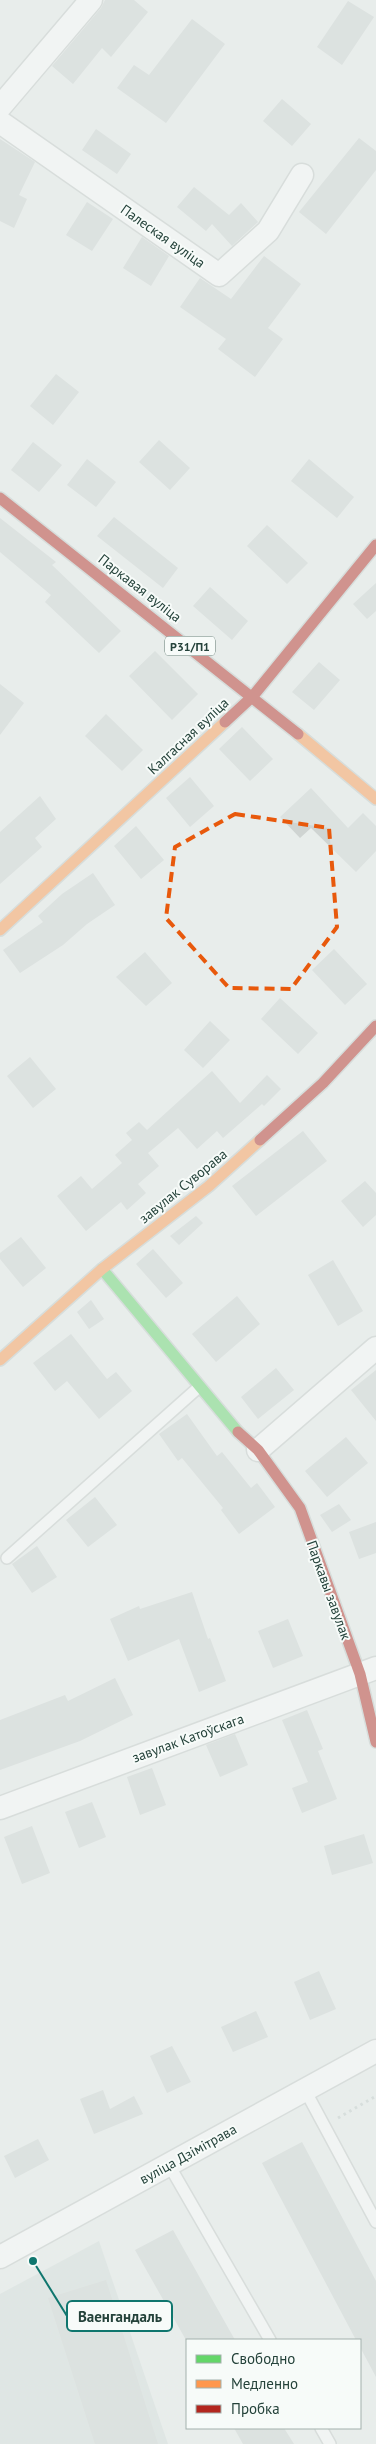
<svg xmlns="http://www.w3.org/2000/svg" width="376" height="2444" font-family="'PT Sans',sans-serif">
<rect width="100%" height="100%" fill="#e8edeb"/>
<path fill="#d6dedb" d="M99,2241L168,2444H0V2294Z"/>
<path fill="#cfd4d2" d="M105,0H134L148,12L111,57L102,48L73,84L52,66L101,8Z
M348,1L374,17L342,65L317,47Z
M192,19L225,44L166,123L117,88L134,65L149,75Z
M282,99L311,124L292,146L263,121Z
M96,129L131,154L117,174L82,150Z
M359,138L376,151V170L326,234L299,212Z
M0,139L35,162L19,195L27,199L14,228L0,221Z
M194,187L229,215L241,203L258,222L232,246L212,224L206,231L177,207Z
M87,202L113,219L92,251L66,235Z
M142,237L169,256L151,286L123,268Z
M264,256L301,284L268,328L283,339L255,377L218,349L226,339L180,307L200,278L231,299Z
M56,374L79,392L53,425L30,406Z
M159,440L190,468L170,490L139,462Z
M33,442L62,465L39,492L11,470Z
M87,459L116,482L96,507L67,485Z
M309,459L354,497L337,518L291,481Z
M114,517L178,568L163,588L97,536Z
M0,518L56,562L52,565L121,631L99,653L45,602L51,595L0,552Z
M267,525L308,563L287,584L247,546Z
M376,583V611L367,619L353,604Z
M210,587L248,621L232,640L193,606Z
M155,651L198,694L172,720L129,676Z
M319,662L340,680L314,710L292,692Z
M0,684L24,703L0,735Z
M106,714L143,750L122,771L85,736Z
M242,727L273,759L250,781L219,749Z
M190,777L214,806L190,827L166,798Z
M311,788L348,828L363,813L376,826V851L356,872L311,828L300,838L280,817Z
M40,796L56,819L35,838L42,847L0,884V832Z
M136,826L164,860L141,879L114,846Z
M93,873L115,905L87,924L63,945L20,973L3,950L43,922L38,916L62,894Z
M334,949L367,984L345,1005L312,970Z
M145,952L172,983L146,1006L116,977Z
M280,998L318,1033L298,1054L261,1019Z
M210,1021L230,1040L203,1068L184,1050Z
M30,1057L56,1089L33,1108L7,1076Z
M212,1071L240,1103L267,1075L281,1089L264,1106L262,1104L223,1138L217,1131L197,1149L178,1128L148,1153L159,1166L138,1184L146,1193L127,1210L121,1202L86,1231L57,1196L81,1176L92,1189L122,1163L115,1155L132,1140L126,1133L139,1122L147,1130Z
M303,1131L327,1161L256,1216L232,1186Z
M365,1181L376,1193V1215L363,1227L341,1201Z
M196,1216L203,1223L179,1245L170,1236Z
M21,1237L46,1268L23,1287L0,1259V1253Z
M153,1249L183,1283L166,1298L136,1264Z
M333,1260L363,1311L338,1326L308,1275Z
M237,1296L260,1324L216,1362L192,1334Z
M91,1300L104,1319L89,1329L77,1312Z
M71,1334L107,1379L116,1372L132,1391L99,1419L67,1381L55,1391L33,1363Z
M276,1368L294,1390L258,1419L241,1397Z
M376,1370V1421L351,1390Z
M187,1414L217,1456L222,1452L251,1488L257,1483L275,1507L239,1534L221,1510L223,1508L182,1458L178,1461L159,1434Z
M346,1437L368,1463L327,1497L305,1471Z
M95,1497L117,1525L88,1547L66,1520Z
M339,1504L351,1520L332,1532L320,1515Z
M376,1522V1553L359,1559L349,1532Z
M37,1546L57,1577L32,1593L12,1564Z
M192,1592L208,1639L210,1638L226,1681L199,1692L179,1639L128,1661L110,1619L139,1606L140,1609Z
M288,1619L303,1656L273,1668L258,1631Z
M115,1678L133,1715L80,1741L0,1770V1720L65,1695L68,1701Z
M307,1710L323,1749L318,1751L337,1799L302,1813L292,1788L308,1782L282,1720Z
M235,1734L248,1765L220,1777L206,1745Z
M152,1768L166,1805L140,1815L127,1777Z
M92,1802L106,1837L79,1848L65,1812Z
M32,1826L50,1873L22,1884L4,1837Z
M364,1834L373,1863L332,1875L324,1846Z
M319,1971L336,2009L310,2020L294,1982Z
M256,2011L268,2037L233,2052L221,2027Z
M172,2046L191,2082L167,2093L150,2056Z
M103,2090L110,2109L134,2096L143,2114L94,2134L80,2099Z
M38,2139L49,2160L15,2178L4,2156Z
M302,2142L376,2281V2377L360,2347V2340H356L262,2163Z
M173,2230L235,2340H186L135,2250Z
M106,2280L158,2444H95L48,2298Z
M234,2428H284L294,2444H243Z"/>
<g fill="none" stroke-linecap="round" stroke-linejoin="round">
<g stroke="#c5cac8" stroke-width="14">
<path id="lane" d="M7,1558L199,1387
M305,2090L376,2222
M169,2165L270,2340
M321,2428L330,2444"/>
</g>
<g stroke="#c5cac8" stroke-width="25">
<path id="street" d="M0,107L91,0
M0,122L219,275L268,231L302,175
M258,1450L376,1348
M0,1808L376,1668
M0,2257L376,2051"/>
</g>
<g stroke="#c3cbc8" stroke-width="14">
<path id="fast" d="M102,1269L238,1432"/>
</g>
<g stroke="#c3cbc8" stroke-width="14">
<path id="slow" d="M298,734L376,799
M0,930L225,722
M0,1360L102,1269L209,1186L260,1140"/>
</g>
<g stroke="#c3cbc8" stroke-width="14">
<path id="jam" d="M0,498L298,734
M225,722L253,696L376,545
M260,1140L323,1083L376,1026
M238,1432L258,1450L300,1508L360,1674L376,1742"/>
</g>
<path stroke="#c3ccca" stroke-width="3" stroke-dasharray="2.5 4" stroke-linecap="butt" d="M338,2118L376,2096"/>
<use href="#lane" stroke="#fcfcfc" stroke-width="11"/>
<use href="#street" stroke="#fcfcfc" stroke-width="22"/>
<use href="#fast" stroke="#63d668" stroke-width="11"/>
<use href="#slow" stroke="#ff974d" stroke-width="11"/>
<use href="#jam" stroke="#b3261e" stroke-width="11"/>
</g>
<path d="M0 0H376V2444H0ZM235,814L329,828L337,927L291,989L229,988L166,918L175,847Z" fill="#e8edeb" fill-opacity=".55" fill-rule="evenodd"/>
<path fill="none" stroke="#e8590c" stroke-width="4" stroke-dasharray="10 6" stroke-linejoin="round" d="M235,814L329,828L337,927L291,989L229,988L166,918L175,847Z"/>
<g text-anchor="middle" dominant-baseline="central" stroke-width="4" stroke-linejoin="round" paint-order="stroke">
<rect fill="#f7fbf9" stroke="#637a73" stroke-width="1" x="165" y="636.5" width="50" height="19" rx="4"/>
<g font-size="12" font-weight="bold" fill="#24423a">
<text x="190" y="646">Р31/П1</text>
</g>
<g font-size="14" fill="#24423a" stroke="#f7fbf9">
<text transform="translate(163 236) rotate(35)">Палеская вуліца</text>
<text transform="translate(140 588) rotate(38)">Паркавая вуліца</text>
<text transform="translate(188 736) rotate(-43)">Калгасная вуліца</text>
<text transform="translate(183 1186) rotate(-39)">завулак Суворава</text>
<text transform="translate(329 1590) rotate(70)">Паркавы завулак</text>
<text transform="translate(188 1738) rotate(-20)">завулак Катоўскага</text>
<text transform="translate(188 2154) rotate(-29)">вуліца Дзімітрава</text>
</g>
</g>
<path fill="none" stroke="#0f766e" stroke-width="2" d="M33 2261L67 2316"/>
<circle fill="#0f766e" stroke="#f7fbf9" stroke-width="2" cx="33" cy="2261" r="5"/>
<rect fill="#f7fbf9" stroke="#0f766e" stroke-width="2" x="67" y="2301" width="105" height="30" rx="5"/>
<g font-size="15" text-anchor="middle" font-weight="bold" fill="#24423a">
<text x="120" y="2322">Ваенгандаль</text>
</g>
<rect x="186" y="2339" width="175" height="90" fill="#f7fbf9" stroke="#a3b1ad"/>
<rect x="196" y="2355" width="25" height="8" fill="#63d668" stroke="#a3b1ad"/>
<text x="231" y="2364" font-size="15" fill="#24423a">Свободно</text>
<rect x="196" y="2380" width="25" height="8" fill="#ff974d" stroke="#a3b1ad"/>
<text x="231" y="2389" font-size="15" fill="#24423a">Медленно</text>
<rect x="196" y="2405" width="25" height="8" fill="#b3261e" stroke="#a3b1ad"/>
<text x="231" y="2414" font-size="15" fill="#24423a">Пробка</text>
</svg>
